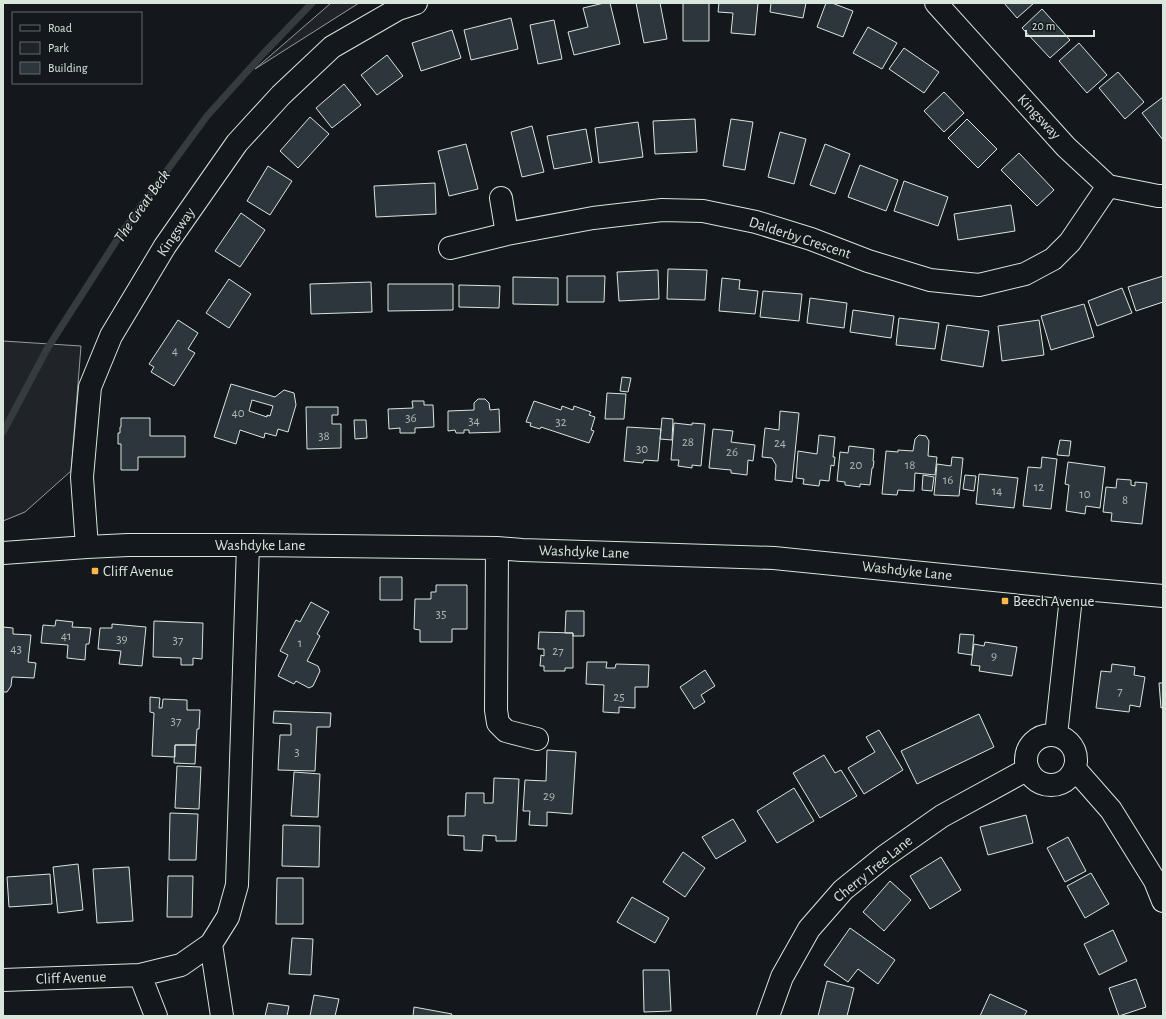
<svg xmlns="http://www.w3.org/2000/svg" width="1166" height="1019" font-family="'Alegreya Sans',sans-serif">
<rect width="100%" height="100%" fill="#14181c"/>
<path fill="#202428" stroke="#939e99" d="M331,3H359L255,69Z
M3,341L81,346L71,471L25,512L3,521Z"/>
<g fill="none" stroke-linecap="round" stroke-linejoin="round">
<path stroke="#363b3e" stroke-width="7" d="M3,432L47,349L122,232L207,116L263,54L312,3"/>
</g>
<path fill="#2c363c" stroke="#d8e6dc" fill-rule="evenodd" d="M604,3H610L620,44L574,55L568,32L588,27L583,8Z
M636,3H660L667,39L644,43Z
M683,3H709V41H683Z
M719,3H758L755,35L731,33L733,13L718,12Z
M771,3H806L803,18L770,12Z
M826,3H832L853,11L843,37L817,27Z
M1004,3H1034L1017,18Z
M1042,9L1070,40L1050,58L1022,28Z
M511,18L518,49L471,60L464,30Z
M554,20L562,59L538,64L530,25Z
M868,27L897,43L882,69L853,53Z
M452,30L461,58L421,71L412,43Z
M1079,43L1107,75L1087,93L1059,61Z
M904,48L939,72L924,93L889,69Z
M387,55L403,76L377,95L361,75Z
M1118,72L1144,102L1125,119L1099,88Z
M344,84L361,105L332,128L316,108Z
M944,92L964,113L944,132L924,111Z
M1163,97V140L1142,113Z
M310,117L329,134L298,168L280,151Z
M695,119L697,152L655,154L653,121Z
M731,119L753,122L745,170L723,166Z
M967,119L997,149L978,168L948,138Z
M638,122L643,157L599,163L595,128Z
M532,126L544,172L522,177L511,132Z
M586,129L592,162L554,169L547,136Z
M780,132L806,139L794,184L768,177Z
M466,144L478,189L449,196L438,151Z
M825,144L850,154L835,194L810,185Z
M1019,153L1054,190L1037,206L1001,170Z
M860,165L898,180L886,211L848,197Z
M268,166L292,181L270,215L247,201Z
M904,181L948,197L938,226L894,211Z
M435,183L436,214L376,217L374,186Z
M1011,205L1015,231L958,240L954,214Z
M241,213L265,230L240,267L215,251Z
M668,269L707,270L705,300L667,299Z
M658,270L659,299L619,301L617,272Z
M567,276H605L604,302H567Z
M1163,276V302L1136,311L1128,287Z
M513,277L558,278V305L513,304Z
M722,278L740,280L739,289L758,291L755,314L719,311Z
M229,279L251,294L229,328L206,313Z
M371,282L372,312L311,314L310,284Z
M388,284H453V310L388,311Z
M459,285L500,286L499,308L459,307Z
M1122,288L1132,313L1097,326L1088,301Z
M763,291L802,294L799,321L760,317Z
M810,298L847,303L844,328L807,323Z
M1084,304L1094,337L1051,350L1041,316Z
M853,310L894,316L891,338L850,332Z
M899,318L939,323L935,349L896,345Z
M178,320L198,333L188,349L195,353L174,386L151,372L154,367L149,364Z
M1039,320L1044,355L1002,361L998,326Z
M947,325L989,331L983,367L941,360Z
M622,377L631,378L628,392L620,391Z
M231,384L275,397L284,390L294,393L296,405L288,432L278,429L276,436L265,433L264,438L240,430L236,444L214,437ZM252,400L273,406L270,416L267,415V417L249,411Z
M607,393L626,394L624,419H605Z
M478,399H485L489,403L490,410L499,409L500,432L469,433V430H464V433H456L455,430L448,431V411L474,410V403Z
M412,401H424V405H433L434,427L415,428V433H400V428L389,429L388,409L413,408Z
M534,401L561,410L562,406L573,410L574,406L591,412L589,415L595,417L591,430L594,431L589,443L541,427L540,429L530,426L531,423L526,422Z
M306,407H338V415H332V424H341V448L307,449Z
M780,411L799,413L792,482L775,480L776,465L772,458L762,457L765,428L779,430Z
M121,418H150V436H185V457H138V470H121V444H118V433H120V427H121Z
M662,418L673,419L672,440L660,439Z
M354,420H366L367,438L355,439Z
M674,423L692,425V423L705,424L701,466L692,465V468L678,466L679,460H671Z
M627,427L661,429L658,461L644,460L643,463L624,461Z
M713,429L733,431L731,442L755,445L753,461L748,460L747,475L731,473V470L709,468Z
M819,435L835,437L833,457H835L834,466L831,465L829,481L820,480L819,486L803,484L804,479L796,478L798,451L817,454Z
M919,435L926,436L929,441L928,456L937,457L935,475L915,473L914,491L898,490L897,495L882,494L886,451L898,452V450L913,451L915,439Z
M1060,440L1071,441L1069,456L1057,455Z
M849,446L874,449L873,461H874L873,468H872L870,485L860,484V487L845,485V482L837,481L840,452L848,453Z
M952,457L963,458L959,496L934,495L937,464L951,466Z
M1042,457L1057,459L1051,509L1023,506L1028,467L1041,468Z
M1068,462L1105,467L1100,508L1086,506L1085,514L1066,511L1069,485L1065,484Z
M979,474L1018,478L1014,508L976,504Z
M923,475L934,477L932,491L922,490Z
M965,475L976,476L974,491L963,489Z
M1117,479L1131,480V485L1135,486V482L1147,483L1142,524L1111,521L1112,513L1103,512L1106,487L1116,488Z
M380,577H402V600H380Z
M436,585H467V629H452V642H420V630L414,629L415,599H431V592H436Z
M311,602L329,612L317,634L320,636L307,661L318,666L320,671L313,686L309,688L296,681L294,684L278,676L288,655L280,651L296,620L300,622Z
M566,611H584V636H573V633H565Z
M56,620L73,622L72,627L91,628L89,644H86L85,660L67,658L68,645L41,643L43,625L55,626Z
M154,621L203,623L202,659L193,658V665H181V658L153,657Z
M112,624L146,627L142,666L119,664L121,651L98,649L100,628H112Z
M3,627L13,628V634L31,635L28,662L36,663L34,678L12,677L11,686L7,692H3Z
M539,632L573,633V668H565V671H544V666H540L541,655L544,656V649H538Z
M960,634L974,635L972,655L958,653Z
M985,642L1017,647L1012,676L979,671L980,666L971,665L974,644L984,646Z
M587,662H607L606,668H615L616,664L649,665L648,687H635V708L619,707V713L603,712L604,685L586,684Z
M1112,664L1135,667L1134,675L1145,677L1140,707L1130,705L1129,712L1096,708L1101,671L1111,672Z
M705,670L715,686L701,695L705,702L694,709L680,687Z
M1159,683H1163V707L1161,708Z
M150,697L160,698L159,708H162L163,699L187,700V710H200L199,729H197L196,745H175V757L152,756L154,713L150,712Z
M274,711L331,713L330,727H317L315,771L278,770L280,735H291V724L273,723Z
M979,714L994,747L917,784L901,751Z
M879,730L903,770L864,794L848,768L875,752L866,737Z
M175,745H196L195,764L174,763Z
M547,750L576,752L572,814L547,812V826L529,825L530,811H523L525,780L546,781Z
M824,755L835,773L841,770L857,796L820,818L793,773Z
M177,766L201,767L199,809L175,808Z
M294,772L320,774L318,817L291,816Z
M494,778L519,779L516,841H496V836L483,835L482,851L464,850V836L448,835V816H465L466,793H484V803H493Z
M794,788L814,821L777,843L757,811Z
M170,813L198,814L196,860H169Z
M1026,815L1033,843L988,855L980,827Z
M733,819L746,841L716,859L702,837Z
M283,825L320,826L319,867L282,866Z
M1068,837L1086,871L1065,882L1047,848Z
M683,852L705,868L685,897L663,882Z
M941,857L961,890L930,909L910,876Z
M78,864L83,910L58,913L53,867Z
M129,867L133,921L97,923L93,869Z
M1091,873L1109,904L1085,918L1067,886Z
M50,874L52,904L9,907L7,877Z
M168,876H193L192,917H167Z
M277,878H303V924H276Z
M890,881L911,900L884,931L863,912Z
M632,897L669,918L655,943L617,922Z
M850,928L895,960L878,984L858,969L848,982L824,965Z
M1113,930L1127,961L1099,975L1084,944Z
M292,938L313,939L311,975L289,974Z
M643,970H669L671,1011L644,1012Z
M1136,979L1146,1007L1119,1016L1109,988Z
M827,981L854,988L847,1016H818Z
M990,994L1027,1011L1024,1016H980Z
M314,995L339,999L335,1016H310Z
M268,1003L289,1006L287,1016H265Z
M414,1007L452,1014L451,1016H413Z"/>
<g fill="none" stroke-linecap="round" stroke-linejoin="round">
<g stroke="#d8e6dc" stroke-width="24">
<path id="minor" d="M936,3L1066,147L1108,186L1158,196H1163
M501,198L507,234
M450,248L507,234L593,218L662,210L703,211L756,222L811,239L868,261L930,280L979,285L1025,274L1053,259L1070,242L1108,186
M87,547L82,477L90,387L111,336L165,246L237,143L281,95L332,47L398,9L416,3
M497,548L496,710L498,723L506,731L537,739
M3,553L87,547L128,545H248L497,548L522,550L774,558L1072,588L1163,596
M1056,735L1072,588
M1026 760a25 25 0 1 1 50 0a25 25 0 1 1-50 0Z
M1075,769L1111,810L1155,881L1163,901
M3,980L140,975
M156,1016L140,975L181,965L211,944
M222,1016L211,944L228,917L237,885L248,545
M768,1016L782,977L809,929L843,890L885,856L942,816L1028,769"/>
</g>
<use href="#minor" stroke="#14181c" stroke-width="22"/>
</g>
<g fill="#ffb74d" stroke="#14181c" stroke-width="1.5">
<rect x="91" y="567" width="8" height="8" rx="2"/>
<rect x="1001" y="597" width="8" height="8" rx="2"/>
</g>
<g text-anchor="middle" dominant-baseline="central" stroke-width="3" stroke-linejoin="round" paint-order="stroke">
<g font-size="13" fill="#adbab4">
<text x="175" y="351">4</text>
<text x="238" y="413">40</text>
<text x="411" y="418">36</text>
<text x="474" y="421">34</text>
<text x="561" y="422">32</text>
<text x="324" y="436">38</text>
<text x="688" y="442">28</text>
<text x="780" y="443">24</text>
<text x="642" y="449">30</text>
<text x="732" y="452">26</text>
<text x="856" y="465">20</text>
<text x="910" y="465">18</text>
<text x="948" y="480">16</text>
<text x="1039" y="487">12</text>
<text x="997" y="491">14</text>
<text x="1085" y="494">10</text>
<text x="1125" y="500">8</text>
<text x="441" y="614">35</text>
<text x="66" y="636">41</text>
<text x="122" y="639">39</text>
<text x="178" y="640">37</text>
<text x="300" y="643">1</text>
<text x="16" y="649">43</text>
<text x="558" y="651">27</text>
<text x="994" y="656">9</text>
<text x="1120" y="691">7</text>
<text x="619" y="697">25</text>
<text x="176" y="721">37</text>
<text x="297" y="752">3</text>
<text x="549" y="796">29</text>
</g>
<g font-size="15" fill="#d8e6dc" stroke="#14181c">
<text transform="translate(1039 117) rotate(47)">Kingsway</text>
<text transform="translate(176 232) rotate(-56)">Kingsway</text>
<text transform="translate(800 238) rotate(18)">Dalderby Crescent</text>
<text x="260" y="545">Washdyke Lane</text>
<text transform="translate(584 552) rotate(2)">Washdyke Lane</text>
<text transform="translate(907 571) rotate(6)">Washdyke Lane</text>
<text transform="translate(873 869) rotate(-39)">Cherry Tree Lane</text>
<text transform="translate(71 978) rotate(-2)">Cliff Avenue</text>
</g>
<g font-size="15" fill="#d8e6dc" stroke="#14181c" text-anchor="start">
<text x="103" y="571">Cliff Avenue</text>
<text x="1013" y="601">Beech Avenue</text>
</g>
<g font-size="16" font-style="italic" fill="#d8e6dc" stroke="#14181c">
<text transform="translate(142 206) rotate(-55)">The Great Beck</text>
</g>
</g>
<rect width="1166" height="1019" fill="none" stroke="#d8e6dc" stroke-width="8"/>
<rect x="12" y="12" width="130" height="72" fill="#14181c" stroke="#626a69"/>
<rect x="20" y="25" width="20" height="6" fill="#14181c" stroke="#626a69"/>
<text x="48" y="32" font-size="12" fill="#d8e6dc">Road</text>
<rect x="20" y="42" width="20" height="12" fill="#202428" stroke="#626a69"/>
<text x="48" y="52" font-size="12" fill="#d8e6dc">Park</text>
<rect x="20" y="62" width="20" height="12" fill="#2c363c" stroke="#626a69"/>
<text x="48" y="72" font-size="12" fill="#d8e6dc">Building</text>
<path d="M1026 30v6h68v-6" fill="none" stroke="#d8e6dc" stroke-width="2"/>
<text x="1032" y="30" font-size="12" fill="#d8e6dc" stroke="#14181c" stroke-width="3" paint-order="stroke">20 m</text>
</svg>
